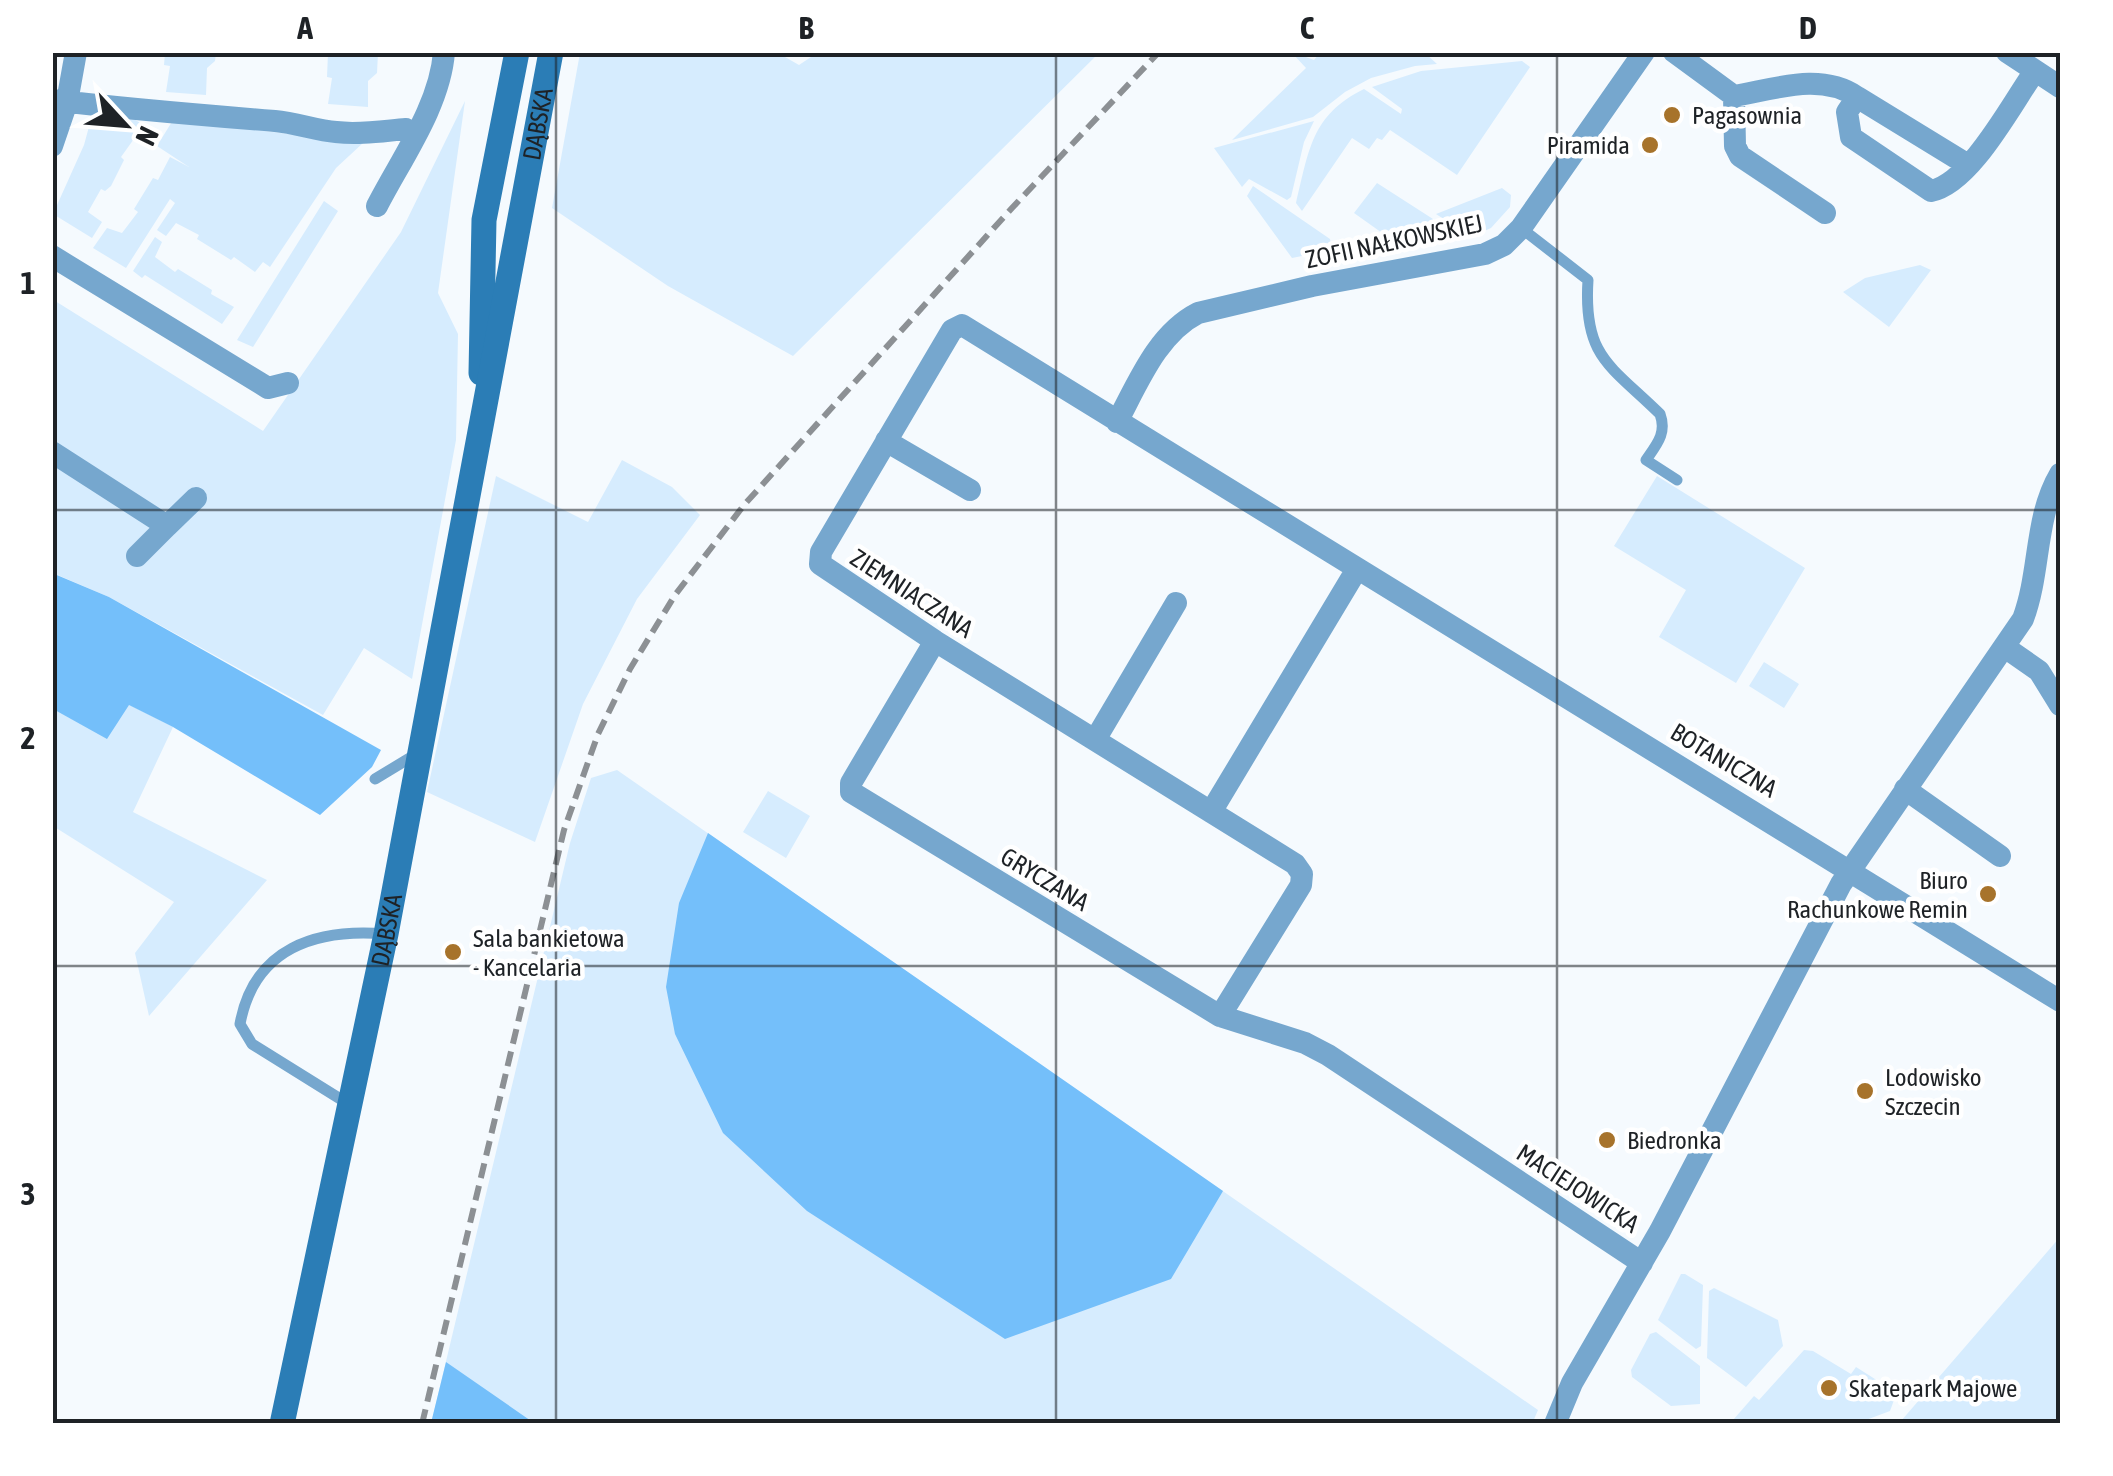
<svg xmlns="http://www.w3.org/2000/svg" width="2113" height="1476" font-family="'Asap Condensed',sans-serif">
<rect width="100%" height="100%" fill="#f5fafe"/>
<path fill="#d6ecfe" d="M165,53H216L215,61L207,68L206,95L166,92L170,66L164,65Z
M328,53H378L377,73L368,81V107L328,104L332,78L327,77Z
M817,53H1099L793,356L668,286L552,208L580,53H778L799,65Z
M1295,53L1314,60L1320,53H1425L1437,64L1415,66L1371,78L1345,92L1313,117L1232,140L1306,68L1293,54Z
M1522,61L1530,67L1457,175L1390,130L1382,140L1377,138L1369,149L1352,138L1302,211L1296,203C1309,151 1311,115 1364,89L1401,114L1402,109L1372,87L1421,71Z
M465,101L438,293L458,334L456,440L412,679L364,648L323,715L109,597L53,573L52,299L263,431L401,232Z
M93,112H122L157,133L151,143L136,136L121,157L124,160L111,186L105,191L101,189L88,212L102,222L92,238L53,214L84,145Z
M173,120L363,143L336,168L270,267L263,262L255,272L234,257L231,260L197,239L199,235L176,223L166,236L157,230L175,203L170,199L126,268L93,248L107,228L122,233L138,212L134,209L153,178L158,180L170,157L189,167L157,146Z
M1314,121L1304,142L1291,197L1287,200L1249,179L1242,187L1214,148Z
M1377,183L1433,219L1425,232L1392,240L1354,213Z
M1253,186L1330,239L1332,250L1292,258L1247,196Z
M1502,188L1511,195L1510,207L1491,228L1471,237L1436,214Z
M324,201L338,211L253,347L237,340Z
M155,237L162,242L155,257L175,272L178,269L212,290L211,294L234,307L222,324L145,275L142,278L133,271Z
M1920,265L1931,270L1889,327L1843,292L1865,278Z
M622,460L672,487L700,515L637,599L583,704L535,842L427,792L496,476L588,522Z
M1657,476L1805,568L1736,683L1659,637L1686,590L1614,546Z
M1764,662L1799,684L1784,708L1749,686Z
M128,704L173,727L133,812L267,880L149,1016L135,953L174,902L53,826V709L107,738Z
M617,770L1538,1410L1532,1424H431L570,843L591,778Z
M768,791L810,816L786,858L743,832Z
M2060,1237V1423H1897L1901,1421Z
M1681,1274H1685L1703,1285L1701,1346L1696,1349L1658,1320Z
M1714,1288L1778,1320L1783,1346L1746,1387L1707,1358L1709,1291Z
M1656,1332L1700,1366V1404L1671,1406L1632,1377L1631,1370L1650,1334Z
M1804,1350L1813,1351L1851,1374L1856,1367L1886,1386L1894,1400L1890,1411L1858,1423H1697L1709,1420H1733L1754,1396L1759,1400Z"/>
<path fill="#74bffa" d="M52,573L109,597L381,750L372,767L320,815L173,727L129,705L107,739L53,709Z
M708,833L1223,1191L1171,1279L1005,1339L807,1211L723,1133L675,1034L666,987L679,903Z
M446,1362L534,1423H431Z"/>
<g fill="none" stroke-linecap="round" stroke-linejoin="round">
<path stroke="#76a7ce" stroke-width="11" d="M1521,228L1588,280C1583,357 1610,365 1660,414C1667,433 1657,444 1646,460L1677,480
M375,779L418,753
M350,1105L252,1044L240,1024C254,948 316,928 386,934"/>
<path stroke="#76a7ce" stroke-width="22" d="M1674,52L1734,96C1775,89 1821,72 1857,97L1847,112L1851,137L1931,191C1971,183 2012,103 2035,71
M2007,52L2060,87
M1734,96L1735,146L1740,156L1825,213
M1857,97L1968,165
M52,100C126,109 200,115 275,121C296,123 316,130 336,132C359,135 383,131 406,129L415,134
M52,146L67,102L76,52
M377,206C401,159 440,106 444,52
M52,256L268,388L288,383
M1117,422C1138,383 1157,334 1198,313L1312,286L1485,254L1504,245L1521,228L1644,52
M886,441L970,490
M52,452L167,526L196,498
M137,556L167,526
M935,641L851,783V792L1220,1016L1301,885L1302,874L1295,864L935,641L820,564L821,552L952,330L962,325L2060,1001
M2006,648L2039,671L2060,705
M1095,740L1176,603
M1905,789L2000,856
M1211,812L1357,569
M1220,1016L1305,1043L1328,1055L1642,1263
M1555,1424L1572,1383L1660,1231L1841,884L2023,619C2041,571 2034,518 2060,474"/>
<g stroke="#2b7db6" stroke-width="25">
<path d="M481,373L484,220L517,52"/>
<path id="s1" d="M282,1424L386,934L551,52"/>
</g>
<path stroke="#8c9094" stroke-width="6" stroke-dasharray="15 8" stroke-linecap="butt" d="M422,1424L564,830L598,734L630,669L675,595L744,505L1012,208L1159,52"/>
</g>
<path fill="none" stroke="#1e2226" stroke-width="2.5" stroke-opacity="0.55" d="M556,52V1424M1056,52V1424M1557,52V1424M52,510H2060M52,966H2060"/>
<g fill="#a7732b" stroke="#fff" stroke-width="4">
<circle cx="1672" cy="115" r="10"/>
<circle cx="1650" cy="145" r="10"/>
<circle cx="1988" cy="894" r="10"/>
<circle cx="453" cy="952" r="10"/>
<circle cx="1865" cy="1091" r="10"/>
<circle cx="1607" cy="1140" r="10"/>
<circle cx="1829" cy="1388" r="10"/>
</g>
<g text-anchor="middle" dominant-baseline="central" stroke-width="9" stroke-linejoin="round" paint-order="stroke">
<g font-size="25" fill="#1e2226" stroke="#fff" text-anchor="start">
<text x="1692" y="115">Pagasownia</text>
<text x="1630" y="145" text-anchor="end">Piramida</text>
<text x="1968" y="880" text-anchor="end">Biuro<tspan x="1968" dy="29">Rachunkowe Remin</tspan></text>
<text x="473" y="938">Sala bankietowa<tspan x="473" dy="29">- Kancelaria</tspan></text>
<text x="1885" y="1077">Lodowisko<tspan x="1885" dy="29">Szczecin</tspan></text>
<text x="1627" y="1140">Biedronka</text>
<text x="1849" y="1388">Skatepark Majowe</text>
</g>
<g font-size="25" fill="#1e2226" stroke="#fff">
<text stroke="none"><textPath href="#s1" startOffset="1325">DĄBSKA</textPath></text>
<text transform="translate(1394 241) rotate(-12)">ZOFII NAŁKOWSKIEJ</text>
<text transform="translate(912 593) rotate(33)">ZIEMNIACZANA</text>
<text transform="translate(1724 760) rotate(31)">BOTANICZNA</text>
<text transform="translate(1045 879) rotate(31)">GRYCZANA</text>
<text stroke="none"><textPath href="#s1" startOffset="505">DĄBSKA</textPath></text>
<text transform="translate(1578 1188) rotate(33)">MACIEJOWICKA</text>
</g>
</g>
<rect width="2113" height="1476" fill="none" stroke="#ffffff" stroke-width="110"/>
<g transform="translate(125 125) rotate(116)" stroke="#ffffff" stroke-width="8" paint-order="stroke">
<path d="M0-8L18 38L0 25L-18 38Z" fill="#1e2226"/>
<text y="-15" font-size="28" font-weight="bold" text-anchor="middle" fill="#1e2226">N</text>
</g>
<rect x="55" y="55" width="2003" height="1366" fill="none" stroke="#1e2226" stroke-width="4"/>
<g font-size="32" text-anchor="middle" font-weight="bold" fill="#1e2226">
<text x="305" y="39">A</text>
<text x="806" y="39">B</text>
<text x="1307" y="39">C</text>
<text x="1808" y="39">D</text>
<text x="28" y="294">1</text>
<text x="28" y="749">2</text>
<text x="28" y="1205">3</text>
</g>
</svg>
